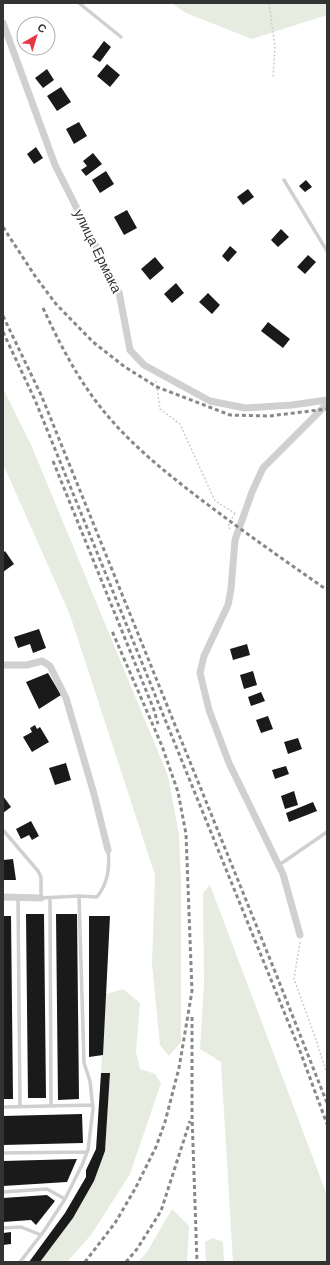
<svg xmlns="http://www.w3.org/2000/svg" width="330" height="1265" font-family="Helvetica,sans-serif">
<rect width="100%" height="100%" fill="#fff"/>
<path fill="#e6ecdf" d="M171,3H327V15L252,39L186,13Z
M3,388L32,447L168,776L179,835L181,881V1042L169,1056L160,1045L152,964L155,875L70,615L3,464Z
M210,885L327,1195V1262H233L221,1062L200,1049L204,982L203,893Z
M123,989L140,1003L136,1052L140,1069L155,1074L161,1083L130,1174L91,1235L67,1262H40L73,1218L94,1181L105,1151L110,1074L101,1073L106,994Z
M172,1209L189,1226L187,1262H138L147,1252Z
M213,1238L223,1242L224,1262H206L205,1242Z"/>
<path fill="#1a1a1a" d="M104,41L111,47L100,62L92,57Z
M107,64L120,75L110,87L97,76Z
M47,69L54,80L43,88L35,78Z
M61,87L71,102L57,111L47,96Z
M79,122L87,136L74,144L66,129Z
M36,147L43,158L34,164L27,154Z
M93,153L102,164L86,176L81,170L87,166L83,161Z
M106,171L114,184L100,193L92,180Z
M306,180L312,187L305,192L299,186Z
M248,189L254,197L243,205L237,197Z
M127,210L137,228L124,235L114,217Z
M281,229L289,237L278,247L271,240Z
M230,246L237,252L228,262L222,256Z
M308,255L316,262L305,274L297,267Z
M155,257L164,268L150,280L141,269Z
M176,283L184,293L172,303L164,294Z
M208,293L220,305L212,314L199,302Z
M268,322L290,339L283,348L261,331Z
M5,551L14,564L3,572V553Z
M39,629L46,648L33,653L30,644L18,648L14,637Z
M247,644L250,655L233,660L230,649Z
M253,671L257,685L244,689L240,675Z
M48,673L61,695L39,709L26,682Z
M261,692L265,701L251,706L248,697Z
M268,716L273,729L261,733L256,720Z
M35,725L37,729L40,727L49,742L32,752L23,737L32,732L30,728Z
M298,738L302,749L288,754L284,742Z
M66,763L71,780L55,785L49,768Z
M286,766L289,774L275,779L272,770Z
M294,791L298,805L285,809L281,796Z
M3,796L11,807L3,813Z
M313,802L317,811L289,822L286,813Z
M31,821L39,836L32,840L29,835L21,839L16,829Z
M13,859L16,880H3V860Z
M26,914H44L46,1098H28Z
M56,914H77L79,1099L58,1100Z
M3,916H11L13,1099H3Z
M89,916H110L103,1055L89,1057Z
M101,1073H110L105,1151L94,1181L73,1218L40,1262H29L65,1213L86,1177V1170L96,1149Z
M82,1114L83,1143L3,1145V1116Z
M77,1159L67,1182L3,1186V1161Z
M47,1195L55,1201L36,1225L31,1220L3,1222V1198Z
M11,1232V1244L3,1245V1233Z"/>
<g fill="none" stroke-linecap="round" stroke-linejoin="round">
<path stroke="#cdcdcd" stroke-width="1.5" stroke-dasharray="2 2" stroke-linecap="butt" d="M269,3L275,47L273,78
M156,381L160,409L180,424L215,501L235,513
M230,529L228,526L235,513
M300,942L294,979L314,1034L327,1074"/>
<path stroke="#d0d0d0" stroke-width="3.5" d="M79,3L121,37
M284,180L327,251
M3,830L38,871L41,877V898L79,896
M279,865L327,832
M18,898L20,1106
M50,898L51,1106
M3,1107L93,1105
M3,1153L87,1152
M3,1192L47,1189L65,1199
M3,1228L21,1227L41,1235
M20,1262L44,1231L65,1199L82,1165L88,1150L93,1109L90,1081L84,1063L79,896L97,897C108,883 110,868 108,850"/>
<path stroke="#d0d0d0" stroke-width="7" d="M3,23L55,165L119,292L130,350L144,365L210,401L245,408L292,405L327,400
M3,665H27L42,661L50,666L66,698L94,794L108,850
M3,897L41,898
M300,935L283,874L229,763L209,710L200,673L204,656L228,605L231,589L235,540L252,492L263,468L327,404"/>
<path stroke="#888" stroke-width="3" stroke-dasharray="4 3" stroke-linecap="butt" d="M3,227L35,276L56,304L93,342L125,367L157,387L230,415L269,416L327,409
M43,308C58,340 74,372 95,400C124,439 161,469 199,498C241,530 284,560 327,590
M3,316L42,397L276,974L327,1103
M3,332L35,400L300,1051L327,1124
M53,461L154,710L158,724
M192,1017V1115L197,1262
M85,1262L115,1223L135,1189L156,1147L165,1122L179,1068L192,991L186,834L178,792L162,746L112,631
M126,1262L137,1249L161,1211L190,1121"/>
</g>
<g text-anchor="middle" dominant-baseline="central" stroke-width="4" stroke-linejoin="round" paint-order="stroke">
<g font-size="14" fill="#333" stroke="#fff">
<text transform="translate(98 251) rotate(64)">улица Ермака</text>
</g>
</g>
<rect width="330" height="1265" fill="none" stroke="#333333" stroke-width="8"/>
<g transform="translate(36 36) rotate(38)"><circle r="19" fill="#ffffff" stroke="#adadad"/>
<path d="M0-3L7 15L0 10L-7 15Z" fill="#e63946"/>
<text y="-6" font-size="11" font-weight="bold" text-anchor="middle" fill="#333333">С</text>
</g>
</svg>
